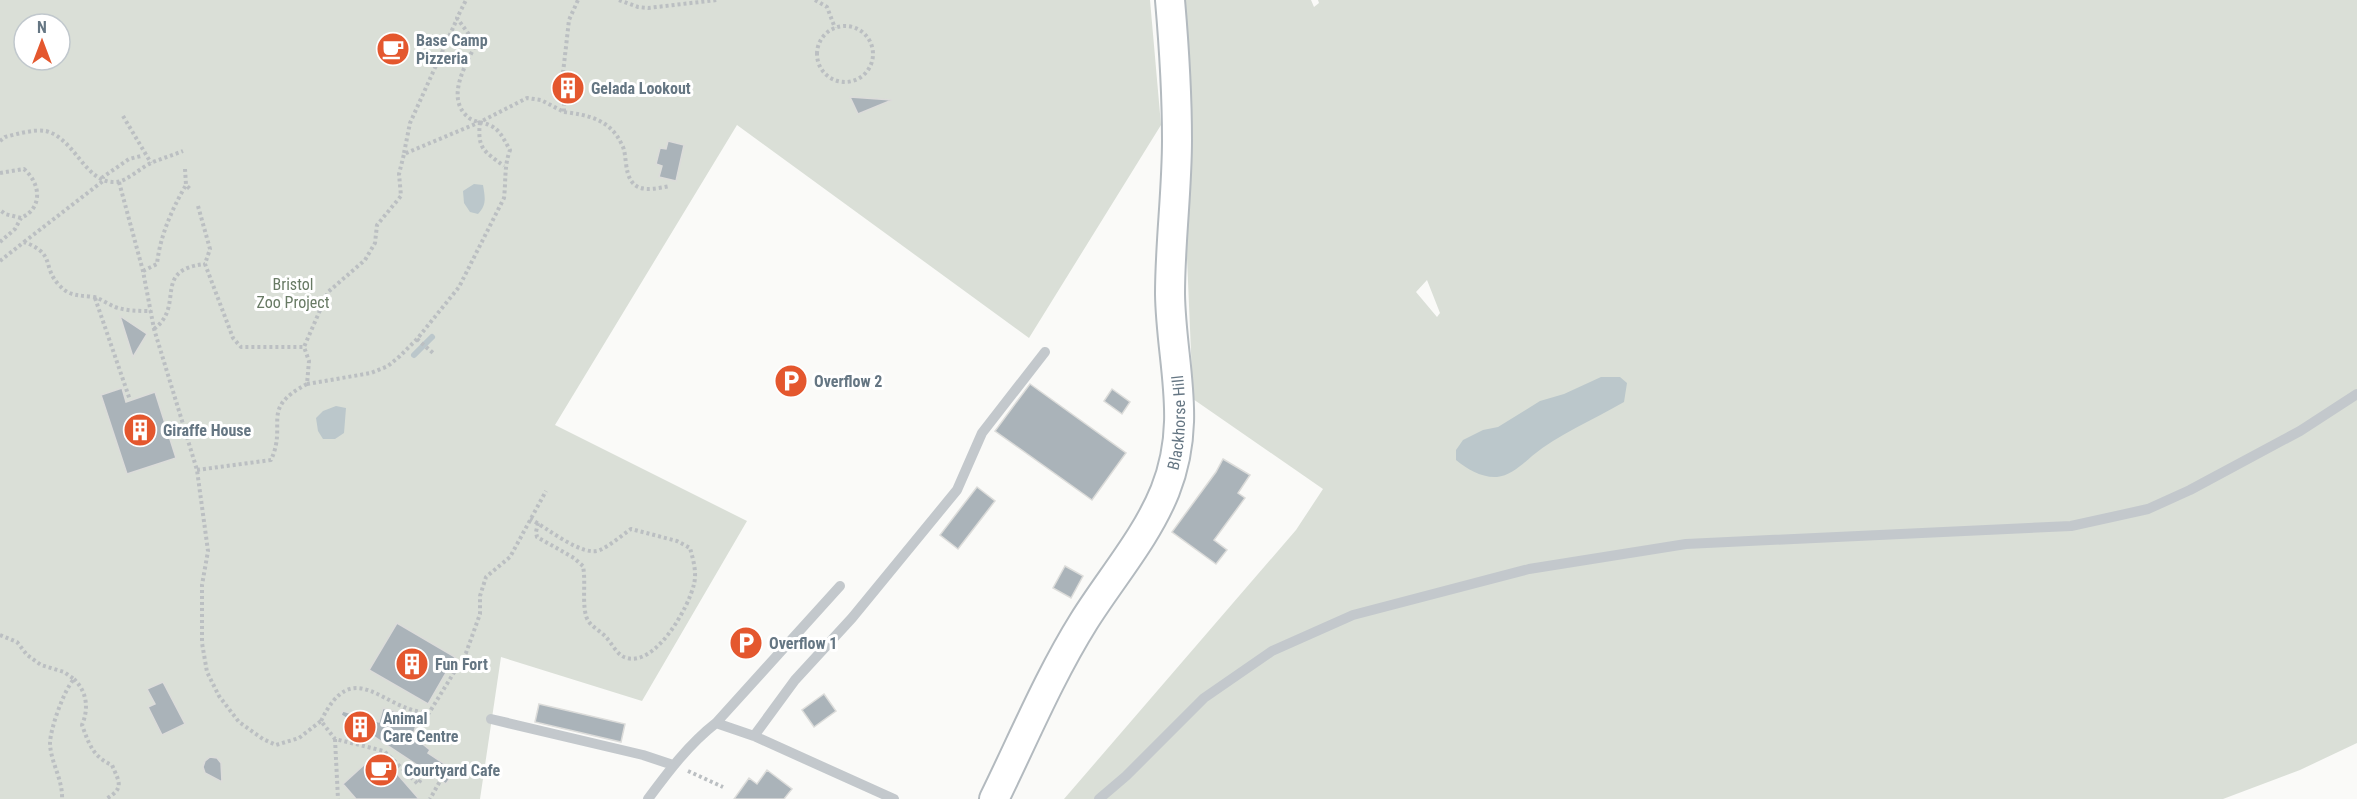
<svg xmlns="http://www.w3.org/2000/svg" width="2357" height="799" font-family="'Roboto Condensed',sans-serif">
<rect width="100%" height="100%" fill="#fafaf8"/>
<path fill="#dadfd7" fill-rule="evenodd" d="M0,0H1150L1161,125L1029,338L737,125L555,425L747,521L642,701L501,657L480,799H0ZM24,24H60V60H24Z
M1176,0H1311L1314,7L1319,3L1318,0H2357V743L2300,770L2223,799H1064L1296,530L1323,489L1193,399ZM1427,280L1440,313L1437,317L1416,292Z"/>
<path fill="#bbc7cb" d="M474,184L483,185C485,197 487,205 478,214L470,212L464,203L463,191Z
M1601,377H1620L1627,383L1624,402C1593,420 1559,434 1532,456C1523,464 1510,476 1497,477C1482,478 1467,469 1456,460V450L1463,440L1483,430L1498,427L1540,401L1564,394Z
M336,406L346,408L344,433L335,439H323L318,431L316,418L323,411Z"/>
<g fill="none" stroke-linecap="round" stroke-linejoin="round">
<path stroke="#bbc7cb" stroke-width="6" d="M414,355L432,337"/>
</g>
<path fill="#aab3b9" stroke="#dcdcda" stroke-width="1.5" d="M560,73H576L577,104H560Z
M850,97L892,100L858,114Z
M668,141L684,145L676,181L659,177L662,166L656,164L660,148L666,149Z
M120,316L147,334L133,357Z
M1030,384L1126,453L1092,500L995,431Z
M122,388L126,402L155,392L176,458L127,474L101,395Z
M1112,389L1130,402L1122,414L1104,401Z
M1223,459L1250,475L1238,493L1245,498L1214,540L1227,550L1216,564L1172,532L1216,472Z
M977,487L995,501L958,549L940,535Z
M1065,566L1083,576L1071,598L1053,588Z
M397,623L455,657L428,704L369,670Z
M163,682L185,724L162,735L148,707L155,704L147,689Z
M824,694L836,711L814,727L802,710Z
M539,704L625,724L621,742L535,722Z
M383,708L418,718L413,736L430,750L428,753L455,771L446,784L341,715L343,711L379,722Z
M378,752L419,799H356L343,784Z
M210,757L217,758L221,763L222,782L205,773L203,767L205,761Z
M767,770L792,789L784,799H734L749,778L757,784Z"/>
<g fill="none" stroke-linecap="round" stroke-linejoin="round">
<g stroke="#b3babf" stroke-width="32">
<g id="secondary">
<path id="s1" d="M994,799C1023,740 1049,677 1084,621C1111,578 1146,538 1165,491C1193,421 1171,363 1170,294C1170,243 1177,191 1177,140C1177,94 1174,46 1170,0"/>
</g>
</g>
<path stroke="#bbbfc2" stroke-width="4" stroke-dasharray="3 3" stroke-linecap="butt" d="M619,0L638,7L648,8L717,0
M815,0L827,7L835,28
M817 54a28 28 0 1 1 56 0a28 28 0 1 1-56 0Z
M563,73L569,20L578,0
M564,112C589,115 611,120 622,145C625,150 625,157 626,163C629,193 645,191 670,186
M123,116L151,163
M480,122C477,149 484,151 504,166
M0,141L5,137C17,134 34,129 46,131C76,139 85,184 116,182C128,181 141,167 153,162C163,158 173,155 183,151
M404,153L410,123L457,19
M185,169L186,185L190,189
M0,173L24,169C41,184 43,208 21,218L5,214L0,210
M119,182L143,271L154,329L197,470L208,551L202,585V643L207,672L219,696L239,722L263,739L276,745L299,738L321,721L335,739L384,751L418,784L431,764L444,774L430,799
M198,206L210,249L205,264L233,338L241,347H304
M0,242L15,229L21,218
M24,242L103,181V177L129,159L141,156
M0,261L24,242C57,254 41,267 60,286C70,297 81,295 94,297C101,299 108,304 115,307C127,311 138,311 151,311
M143,271L157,264C160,236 172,209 186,185
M95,298L130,400
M154,329C186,305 151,270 205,264
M417,339L433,353
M307,384L371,373L388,366L400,356L417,339L459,287L504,198C506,181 504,166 510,150C504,140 500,129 489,125C483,122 473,122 468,117C445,98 466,64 476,44L457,18L466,0
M197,470L271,460C288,423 259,409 307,384L309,361L304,347L328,292L365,260L375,243L377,225L401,196L399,174L404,154L480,122L527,98L541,100L564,112V104
M530,519C546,527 583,558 600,550C611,545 621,536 631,529L677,541L690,548C693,559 697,572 694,584C689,607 656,666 627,658C617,656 612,643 605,636C598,629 589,626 586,616C582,600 586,582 583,566L574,558L537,537L536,532L538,523
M0,635L17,642L27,655L41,665L64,672L74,679C64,690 50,729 50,744C51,763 63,780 62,799
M74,679C87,692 89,708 82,725C89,744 93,757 112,765C119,782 125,788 106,799
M321,721C354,653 382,711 429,713L466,653L480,614V596L486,577L510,557L546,491
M335,739L338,799
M688,771L723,787"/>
<path stroke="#c3c8cc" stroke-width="10" d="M491,719L643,755L673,765
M716,723L840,586
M754,736L795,680L852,618L957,490L982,433L1045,352
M648,799C668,772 689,744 716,723L754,736L894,799
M1099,799L1126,776L1204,698L1272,651L1353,615L1529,569L1686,544L2071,526L2148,509L2190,490L2300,431L2357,394"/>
<use href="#secondary" stroke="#fff" stroke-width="28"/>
</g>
<defs>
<g id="cafe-disc" transform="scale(1.725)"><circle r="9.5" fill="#e4572e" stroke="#fff"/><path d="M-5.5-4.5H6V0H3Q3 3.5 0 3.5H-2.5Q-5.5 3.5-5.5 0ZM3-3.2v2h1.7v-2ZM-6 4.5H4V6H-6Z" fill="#fff"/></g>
<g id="building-disc" transform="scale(1.725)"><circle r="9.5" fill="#e4572e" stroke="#fff"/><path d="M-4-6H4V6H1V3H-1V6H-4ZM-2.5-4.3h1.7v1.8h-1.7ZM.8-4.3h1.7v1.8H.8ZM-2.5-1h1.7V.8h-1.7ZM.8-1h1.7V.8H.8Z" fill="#fff"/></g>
<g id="parking-disc" transform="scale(1.725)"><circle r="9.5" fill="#e4572e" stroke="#fff"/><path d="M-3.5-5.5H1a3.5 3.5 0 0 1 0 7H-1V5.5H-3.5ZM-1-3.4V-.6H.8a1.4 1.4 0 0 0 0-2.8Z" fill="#fff"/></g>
</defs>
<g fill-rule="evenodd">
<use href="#cafe-disc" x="393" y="49"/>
<use href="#building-disc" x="568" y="88"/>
<use href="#parking-disc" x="791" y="381"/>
<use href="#building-disc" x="140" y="430"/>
<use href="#parking-disc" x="746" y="643"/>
<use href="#building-disc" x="412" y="664"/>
<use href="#building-disc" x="360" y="727"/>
<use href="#cafe-disc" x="381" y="770"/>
</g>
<g text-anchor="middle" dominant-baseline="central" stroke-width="6" stroke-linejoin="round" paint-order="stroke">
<g font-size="16" font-weight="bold" fill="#657683" stroke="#fff" text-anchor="start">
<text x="416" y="40">Base Camp<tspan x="416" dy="18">Pizzeria</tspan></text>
<text x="591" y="88">Gelada Lookout</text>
<text x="814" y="381">Overflow 2</text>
<text x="163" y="430">Giraffe House</text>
<text x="769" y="643">Overflow 1</text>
<text x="435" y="664">Fun Fort</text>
<text x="383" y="718">Animal<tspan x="383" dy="18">Care Centre</tspan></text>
<text x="404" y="770">Courtyard Cafe</text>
</g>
<g font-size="16" fill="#687a64" stroke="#fff">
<text x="293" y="284">Bristol<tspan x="293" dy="18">Zoo Project</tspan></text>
</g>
<g font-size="16" fill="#657683" stroke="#fff">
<text stroke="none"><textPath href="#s1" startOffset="423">Blackhorse Hill</textPath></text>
</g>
</g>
<g transform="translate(42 42)"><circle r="28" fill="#ffffff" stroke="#c1c8cd" stroke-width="1.5"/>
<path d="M0-4.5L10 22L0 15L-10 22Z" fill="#e4572e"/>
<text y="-9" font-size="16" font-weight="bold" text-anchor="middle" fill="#657683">N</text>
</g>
</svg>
